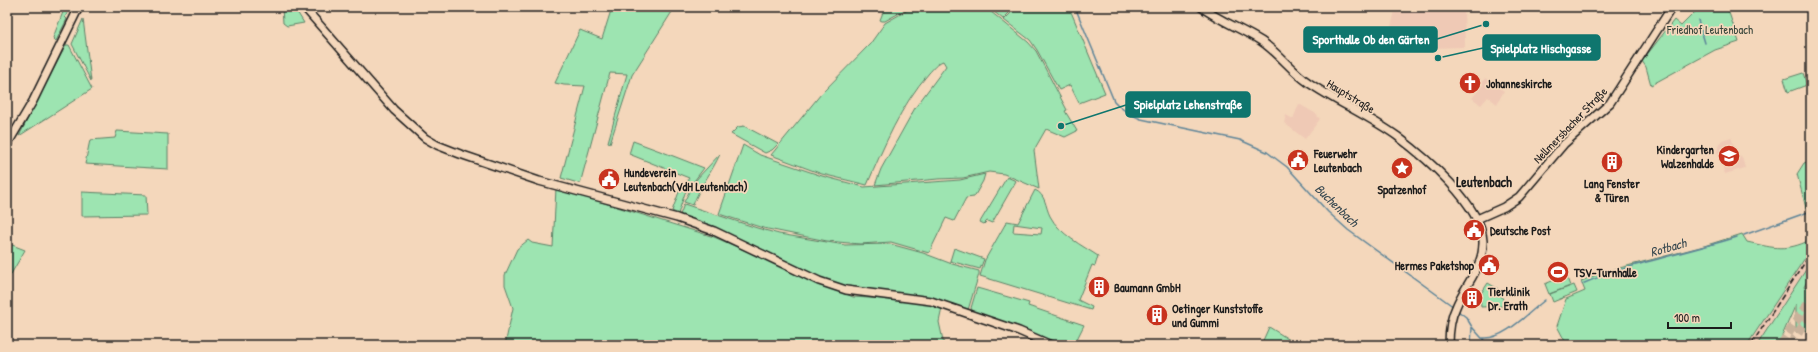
<svg xmlns="http://www.w3.org/2000/svg" width="1818" height="352" font-family="'Patrick Hand',sans-serif">
<rect width="100%" height="100%" fill="#f4d7bb"/>
<filter id="ink" filterUnits="userSpaceOnUse"><feTurbulence type="fractalNoise" baseFrequency=".025" numOctaves="2"/><feDisplacementMap in="SourceGraphic" scale="8" xChannelSelector="R" yChannelSelector="G"/><feConvolveMatrix kernelMatrix="1 2 1 2 8 2 1 2 1" color-interpolation-filters="sRGB"/></filter>
<g filter="url(#ink)">
<path fill="#efc9b5" d="M1396,7H1464L1465,47L1431,48L1388,39Z
M1485,78L1504,91L1497,104L1488,97L1481,105L1472,98L1483,85V81Z
M1299,104L1318,115L1317,116L1320,119L1305,139L1284,123L1286,115L1293,119Z
M1731,137L1737,155L1742,157L1745,168L1725,174L1717,151L1722,140Z
M1811,249V262L1757,345H1747Z"/>
<path fill="#9de4b1" stroke="#5c8066" fill-rule="evenodd" d="M65,7H71L65,17L67,19L56,41L53,38L54,35Z
M282,7H294L304,23L287,26L283,23Z
M612,7H675L632,75L610,143L608,142L627,74L610,73L580,184L578,183L561,178L585,86L564,85L555,83L580,30L602,39Z
M885,7H910L885,21H882L880,20Z
M913,7H985L1028,42L1036,51L1067,110L1065,111L1077,131L1065,137L1046,129L1034,150L1039,189L1004,174L989,172L963,178L938,179L875,185L881,169L915,108L946,66L943,61C937,63 933,69 929,73C901,105 884,146 867,185L822,174L771,155L821,94L870,44L885,23Z
M988,7H1015L1003,19Z
M1017,7H1069L1105,93L1079,103L1070,85L1059,90L1037,50L1030,40L1004,20Z
M1694,7H1727L1739,42L1715,50L1651,85L1646,67L1642,61L1674,20L1681,26L1695,12Z
M83,19L91,81L72,44Z
M66,45H69L92,89L19,136Z
M1803,73L1807,85L1788,92L1784,79Z
M744,126L778,144L772,150L765,153L731,134L738,127Z
M117,131L168,134V169L85,164L90,140L115,138Z
M633,141L668,154L704,168L685,193L678,214L672,211L679,192L689,178L629,154Z
M743,145L760,155L822,176L864,187L960,180L985,174L983,181L974,197L966,198L954,221L946,218L929,253L891,242L860,244L827,241L763,228L719,214Z
M720,154C712,172 700,186 693,205L684,202L694,182Z
M1811,161V203L1806,208L1797,174L1804,163Z
M1007,177L1016,181L992,223L987,221L984,224L980,222Z
M556,188L714,237L853,297L916,301L942,308L939,322L944,345H505L513,308L505,285V275L517,249L528,240L532,243L553,247Z
M1035,190C1046,195 1045,206 1050,216C1059,234 1083,246 1098,256L1095,266L1092,265L1078,300L1092,307L1091,310L980,276L985,260L1007,221L1018,223ZM1014,224L1042,228L1041,234L1013,232Z
M82,192L146,195L147,215L82,216Z
M684,204L757,228L779,234L845,245L890,244L923,253L952,264L979,271V274L968,310L921,296L856,289L836,284L683,218L680,215Z
M1809,228L1811,229V249L1747,345H1567L1557,326L1566,299L1585,291L1581,281L1604,272L1704,246L1742,234L1747,242C1770,247 1783,252 1806,242Z
M7,243L25,250L7,281Z
M954,248L984,259L980,269L950,261Z
M1811,262V273L1804,287L1811,285V331L1796,332V304L1782,336L1789,343V345H1757Z
M1566,275L1570,286L1549,294L1545,284Z
M1488,283L1498,289L1506,306L1481,307L1480,295Z
M1574,285L1577,292L1553,302L1550,294Z
M977,288L1029,303L1028,306L1084,325L1074,345H1057L1023,329L973,312L971,308Z
M1269,327L1298,345H1261Z"/>
<g fill="none" stroke-linecap="round" stroke-linejoin="round">
<path stroke="#5d8498" stroke-width="1.5" d="M1075,7L1114,101C1122,110 1130,115 1141,119L1240,140L1267,152L1287,167L1328,212L1348,230L1454,307
M1698,20L1705,43
M1744,235L1811,211
M1582,284C1631,263 1686,253 1737,237
M1458,311L1466,317L1472,327L1488,345
M1483,338C1504,340 1529,312 1545,300
M1267,345L1271,341
M1471,345L1472,327"/>
<path stroke="#c9b29b" stroke-width="9" stroke-dasharray="9 4.5" stroke-linecap="butt" d="M1781,345L1811,298
M1791,345L1811,312"/>
<g stroke="#1c1c1c" stroke-width="10">
<path id="secondary" d="M304,7L394,110L425,138L437,145L460,154L539,181L677,218L714,231L819,281L846,290L931,301L1019,331L1051,345
M1201,7C1220,21 1242,29 1261,41C1279,53 1291,71 1309,83C1337,102 1369,116 1397,136C1425,157 1481,204 1483,241C1484,267 1465,284 1456,307C1450,319 1449,332 1449,345
M7,145L33,101L79,7
M1477,219L1504,207L1519,197L1564,144L1610,103L1672,7"/>
</g>
<use href="#secondary" stroke="#f4d7bb" stroke-width="7"/>
<path stroke="#1c1c1c" stroke-width="1.5" stroke-dasharray="6 3" stroke-linecap="butt" d="M1751,345L1811,253"/>
</g>
</g>
<defs>
<g id="church-disc" transform="scale(1.15)"><circle r="9.5" fill="#c8321e" stroke="#f4d7bb"/><path d="M-1.2-6h2.4v3.5h3.3v2.4h-3.3V6h-2.4V-.1h-3.3v-2.4h3.3Z" fill="#fff"/></g>
<g id="school-disc" transform="scale(1.15)"><circle r="9.5" fill="#c8321e" stroke="#f4d7bb"/><path d="M0-5L7-2L0 1L-7-2ZM-4 1L0 2.5L4 1V4Q0 6-4 4Z" fill="#fff"/></g>
<g id="civic-disc" transform="scale(1.15)"><circle r="9.5" fill="#c8321e" stroke="#f4d7bb"/><path d="M-.6-6.5H3V-4.5H.6V-3L4-1V1h2V6H-6V1h2V-1L-.6-3ZM-1.2 2.5V6h2.4V2.5Z" fill="#fff"/></g>
<g id="building-disc" transform="scale(1.15)"><circle r="9.5" fill="#c8321e" stroke="#f4d7bb"/><path d="M-4-6H4V6H1V3H-1V6H-4ZM-2.5-4.3h1.7v1.8h-1.7ZM.8-4.3h1.7v1.8H.8ZM-2.5-1h1.7V.8h-1.7ZM.8-1h1.7V.8H.8Z" fill="#fff"/></g>
<g id="sight-disc" transform="scale(1.15)"><circle r="9.5" fill="#c8321e" stroke="#f4d7bb"/><path d="M0-6L1.8-2.2L6-1.7L2.9 1.2L3.7 5.4L0 3.3L-3.7 5.4L-2.9 1.2L-6-1.7L-1.8-2.2Z" fill="#fff"/></g>
<g id="stadium-disc" transform="scale(1.15)"><circle r="9.5" fill="#c8321e" stroke="#f4d7bb"/><path d="M0-5a6.5 5 0 1 0 0 10a6.5 5 0 1 0 0-10ZM-3.5-1.8h7v3.6h-7Z" fill="#fff"/></g>
</defs>
<g fill-rule="evenodd">
<use href="#church-disc" x="1470" y="83"/>
<use href="#school-disc" x="1729" y="156"/>
<use href="#civic-disc" x="1298" y="160"/>
<use href="#building-disc" x="1612" y="162"/>
<use href="#sight-disc" x="1402" y="168"/>
<use href="#civic-disc" x="609" y="179"/>
<use href="#civic-disc" x="1474" y="230"/>
<use href="#civic-disc" x="1489" y="265"/>
<use href="#stadium-disc" x="1558" y="272"/>
<use href="#building-disc" x="1099" y="287"/>
<use href="#building-disc" x="1472" y="298"/>
<use href="#building-disc" x="1157" y="315"/>
</g>
<g text-anchor="middle" dominant-baseline="central" stroke-width="3.5" stroke-linejoin="round" paint-order="stroke">
<g font-size="12" fill="#36443a" stroke="#f4d7bb">
<text x="1710" y="29">Friedhof Leutenbach</text>
</g>
<g font-size="12" font-weight="bold" fill="#1c1c1c" stroke="#f4d7bb" text-anchor="start">
<text x="1486" y="83">Johanneskirche</text>
<text x="1714" y="149" text-anchor="end">Kindergarten<tspan x="1714" dy="14">Walzenhalde</tspan></text>
<text x="1314" y="153">Feuerwehr<tspan x="1314" dy="14">Leutenbach</tspan></text>
<text x="624" y="172">Hundeverein<tspan x="624" dy="14">Leutenbach(VdH Leutenbach)</tspan></text>
<text x="1612" y="183" text-anchor="middle">Lang Fenster<tspan x="1612" dy="14">&amp; Türen</tspan></text>
<text x="1402" y="189" text-anchor="middle">Spatzenhof</text>
<text x="1490" y="230">Deutsche Post</text>
<text x="1474" y="265" text-anchor="end">Hermes Paketshop</text>
<text x="1574" y="272">TSV-Turnhalle</text>
<text x="1114" y="287">Baumann GmbH</text>
<text x="1488" y="291">Tierklinik<tspan x="1488" dy="14">Dr. Erath</tspan></text>
<text x="1172" y="308">Oetinger Kunststoffe<tspan x="1172" dy="14">und Gummi</tspan></text>
</g>
<g font-size="12" fill="#1c1c1c" stroke="#f4d7bb">
<text transform="translate(1351 96) rotate(31)">Hauptstraße</text>
<text transform="translate(1570 125) rotate(-46)">Nellmersbacher Straße</text>
</g>
<g font-size="13" font-style="italic" fill="#374850" stroke="#f4d7bb">
<text transform="translate(1337 205) rotate(44)">Buchenbach</text>
<text transform="translate(1668 247) rotate(-16)">Rotbach</text>
</g>
<g font-size="14" font-weight="bold" fill="#1c1c1c" stroke="#f4d7bb">
<text x="1484" y="181">Leutenbach</text>
</g>
</g>
<path fill="none" stroke="#0f766e" stroke-width="1.5" d="M1486 24L1437 39M1438 58L1483 48M1061 126L1126 105"/>
<g fill="#0f766e" stroke="#f4d7bb" stroke-width="1.5">
<circle cx="1486" cy="24" r="4"/>
<circle cx="1438" cy="58" r="4"/>
<circle cx="1061" cy="126" r="4"/>
</g>
<g fill="#0f766e" stroke="#0f766e" stroke-width="1.5">
<rect x="1304" y="27" width="133" height="25" rx="4"/>
<rect x="1483" y="35" width="117" height="25" rx="4"/>
<rect x="1126" y="92" width="124" height="25" rx="4"/>
</g>
<g font-size="13" text-anchor="middle" font-weight="bold" fill="#fff">
<text x="1371" y="44">Sporthalle Ob den Gärten</text>
<text x="1541" y="53">Spielplatz Hischgasse</text>
<text x="1188" y="109">Spielplatz Lehenstraße</text>
</g>
<rect width="1818" height="352" fill="none" stroke="#f4d7bb" stroke-width="24"/>
<rect x="12" y="12" width="1794" height="328" fill="none" stroke="#1c1c1c" stroke-width="1.5" filter="url(#ink)"/>
<path d="M1668 322v6h63v-6" fill="none" stroke="#1c1c1c" stroke-width="2"/>
<text x="1674" y="322" font-size="12" fill="#1c1c1c" stroke="#f4d7bb" stroke-width="3" paint-order="stroke">100 m</text>
</svg>
